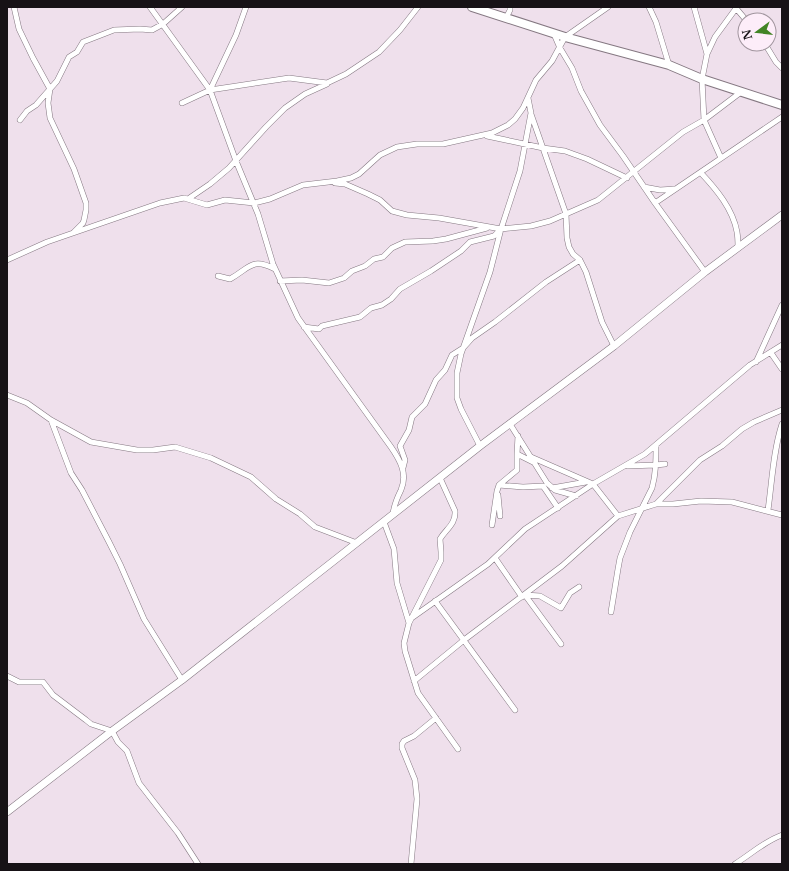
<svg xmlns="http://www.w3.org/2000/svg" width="789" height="871" font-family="'Libre Baskerville',serif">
<rect width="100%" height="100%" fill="#efe0ec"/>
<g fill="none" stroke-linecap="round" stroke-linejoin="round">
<g stroke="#857882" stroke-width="6">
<path id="minor" d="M14,7L19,29L33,58L50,89L48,103L50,118L74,169L86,203V210L84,220L83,223L74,232
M150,7L210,90L236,161L258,214L273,264L298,318L391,447C400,460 408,474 401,490C397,498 394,505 393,514
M649,7L656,22L669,65
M694,7L707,54L702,79L704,120L721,158
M735,7L746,20
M506,18L510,10V7
M554,34L560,48L572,68L581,91L600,125L623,156L655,203L705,272
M765,44L776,62L782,68
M707,54L715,37L737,7
M210,90L289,78L327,83L346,74L379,52L400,30L418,7
M182,103L210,90L236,35L246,7
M531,114L566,214L567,238L569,247L573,254L580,260L586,272L602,322L614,346
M20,120L27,111L36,105L57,81L69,57L77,52L83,42L114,30L140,29L152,30L163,24L182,7
M487,136L543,148L565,151L587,159L627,178
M701,173C716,189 733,209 737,232C738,238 738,243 738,248
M335,183L345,184L368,194L380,200L392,211L407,215L439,218L501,229L531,226L550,221L598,200L683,132L704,120L741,92
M644,187L660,190L675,189
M188,199L210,184L229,168L266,127L285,108L305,94L327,84
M655,203C697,175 739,146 782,117
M7,260L47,242L160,203L184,198L207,205L225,200L254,203L270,199L303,185L337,181L351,178L359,174L380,155L397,147L417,144H443L492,133L508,125L515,119L523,108L536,80L552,61L565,37L608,7
M218,276L230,279C250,268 251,257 275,269
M280,281L302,280L329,283L344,278L352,271L365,266L374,259L383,257L392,248L405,242L433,241L446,239L487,228
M304,327L319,329L322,326L360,317L371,308L382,305L391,299L400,289L431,271L461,251L470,242L494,236L500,230
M771,353L782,369
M756,362L782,305
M7,395L27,403L51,420L91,442L137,450H153L175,447L211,458L251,477L276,499L300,514L315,527L357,543
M51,420L71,473L82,490L109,542L120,564L144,619L182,680
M510,424L547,483L555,490L576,496
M518,436L517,454L533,462
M480,446L461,409L457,398V373L461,354L490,272L501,229L520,171L531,113L528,98
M517,454V470L499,485L523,487L543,486L558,508
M531,457L593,484L618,516L656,504H673L701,501L732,502L782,515
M627,466L656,465L665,464
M403,468L405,460L400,446L409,430L412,417L425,404L436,380L445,370L452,355L463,348L472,338L495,322L546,282L580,260
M440,478L455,511C456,524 446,529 440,539L441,552V560L409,623L404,643L405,651L418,693L458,749
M552,488L586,482
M498,495L500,516
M656,504L700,460L722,446L742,429L754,422L782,410
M768,510C772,482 773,452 782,424
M384,522L394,549L397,583L409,623
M492,525L497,491L499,485
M495,558L522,597
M525,595L540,596L561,608L570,593L579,587
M525,595L561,644
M435,601L515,710
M611,612L618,569L620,558L630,532L652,488C656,474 656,460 656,445
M413,617L488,564L525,529L593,484L645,454L750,365L782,345
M7,676L19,682H43L53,695L86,720L91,724L112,731L118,742L127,751L139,783L178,833L198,864
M414,681L464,640L562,566L618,516
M411,864L417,799L415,780L402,748V744L404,741L414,736L436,718
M735,864C751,854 765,841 782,835"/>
</g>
<g stroke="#857882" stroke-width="8">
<path id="secondary" d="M7,812L112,731L182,680L480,446L614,346L705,272L782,215"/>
</g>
<g stroke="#857882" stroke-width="10">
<path id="trunk" d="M472,7L565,37L669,65L702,79L782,105"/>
</g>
<use href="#minor" stroke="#fff" stroke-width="5"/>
<use href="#secondary" stroke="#fff" stroke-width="7"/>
<use href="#trunk" stroke="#fff" stroke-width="8"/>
</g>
<rect width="789" height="871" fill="none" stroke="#171216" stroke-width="16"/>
<g transform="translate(757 32) rotate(255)"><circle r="19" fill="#fdedf9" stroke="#a1959e"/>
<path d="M0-3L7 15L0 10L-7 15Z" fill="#428425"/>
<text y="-6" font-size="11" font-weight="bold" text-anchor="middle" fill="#171216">N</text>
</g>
</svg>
